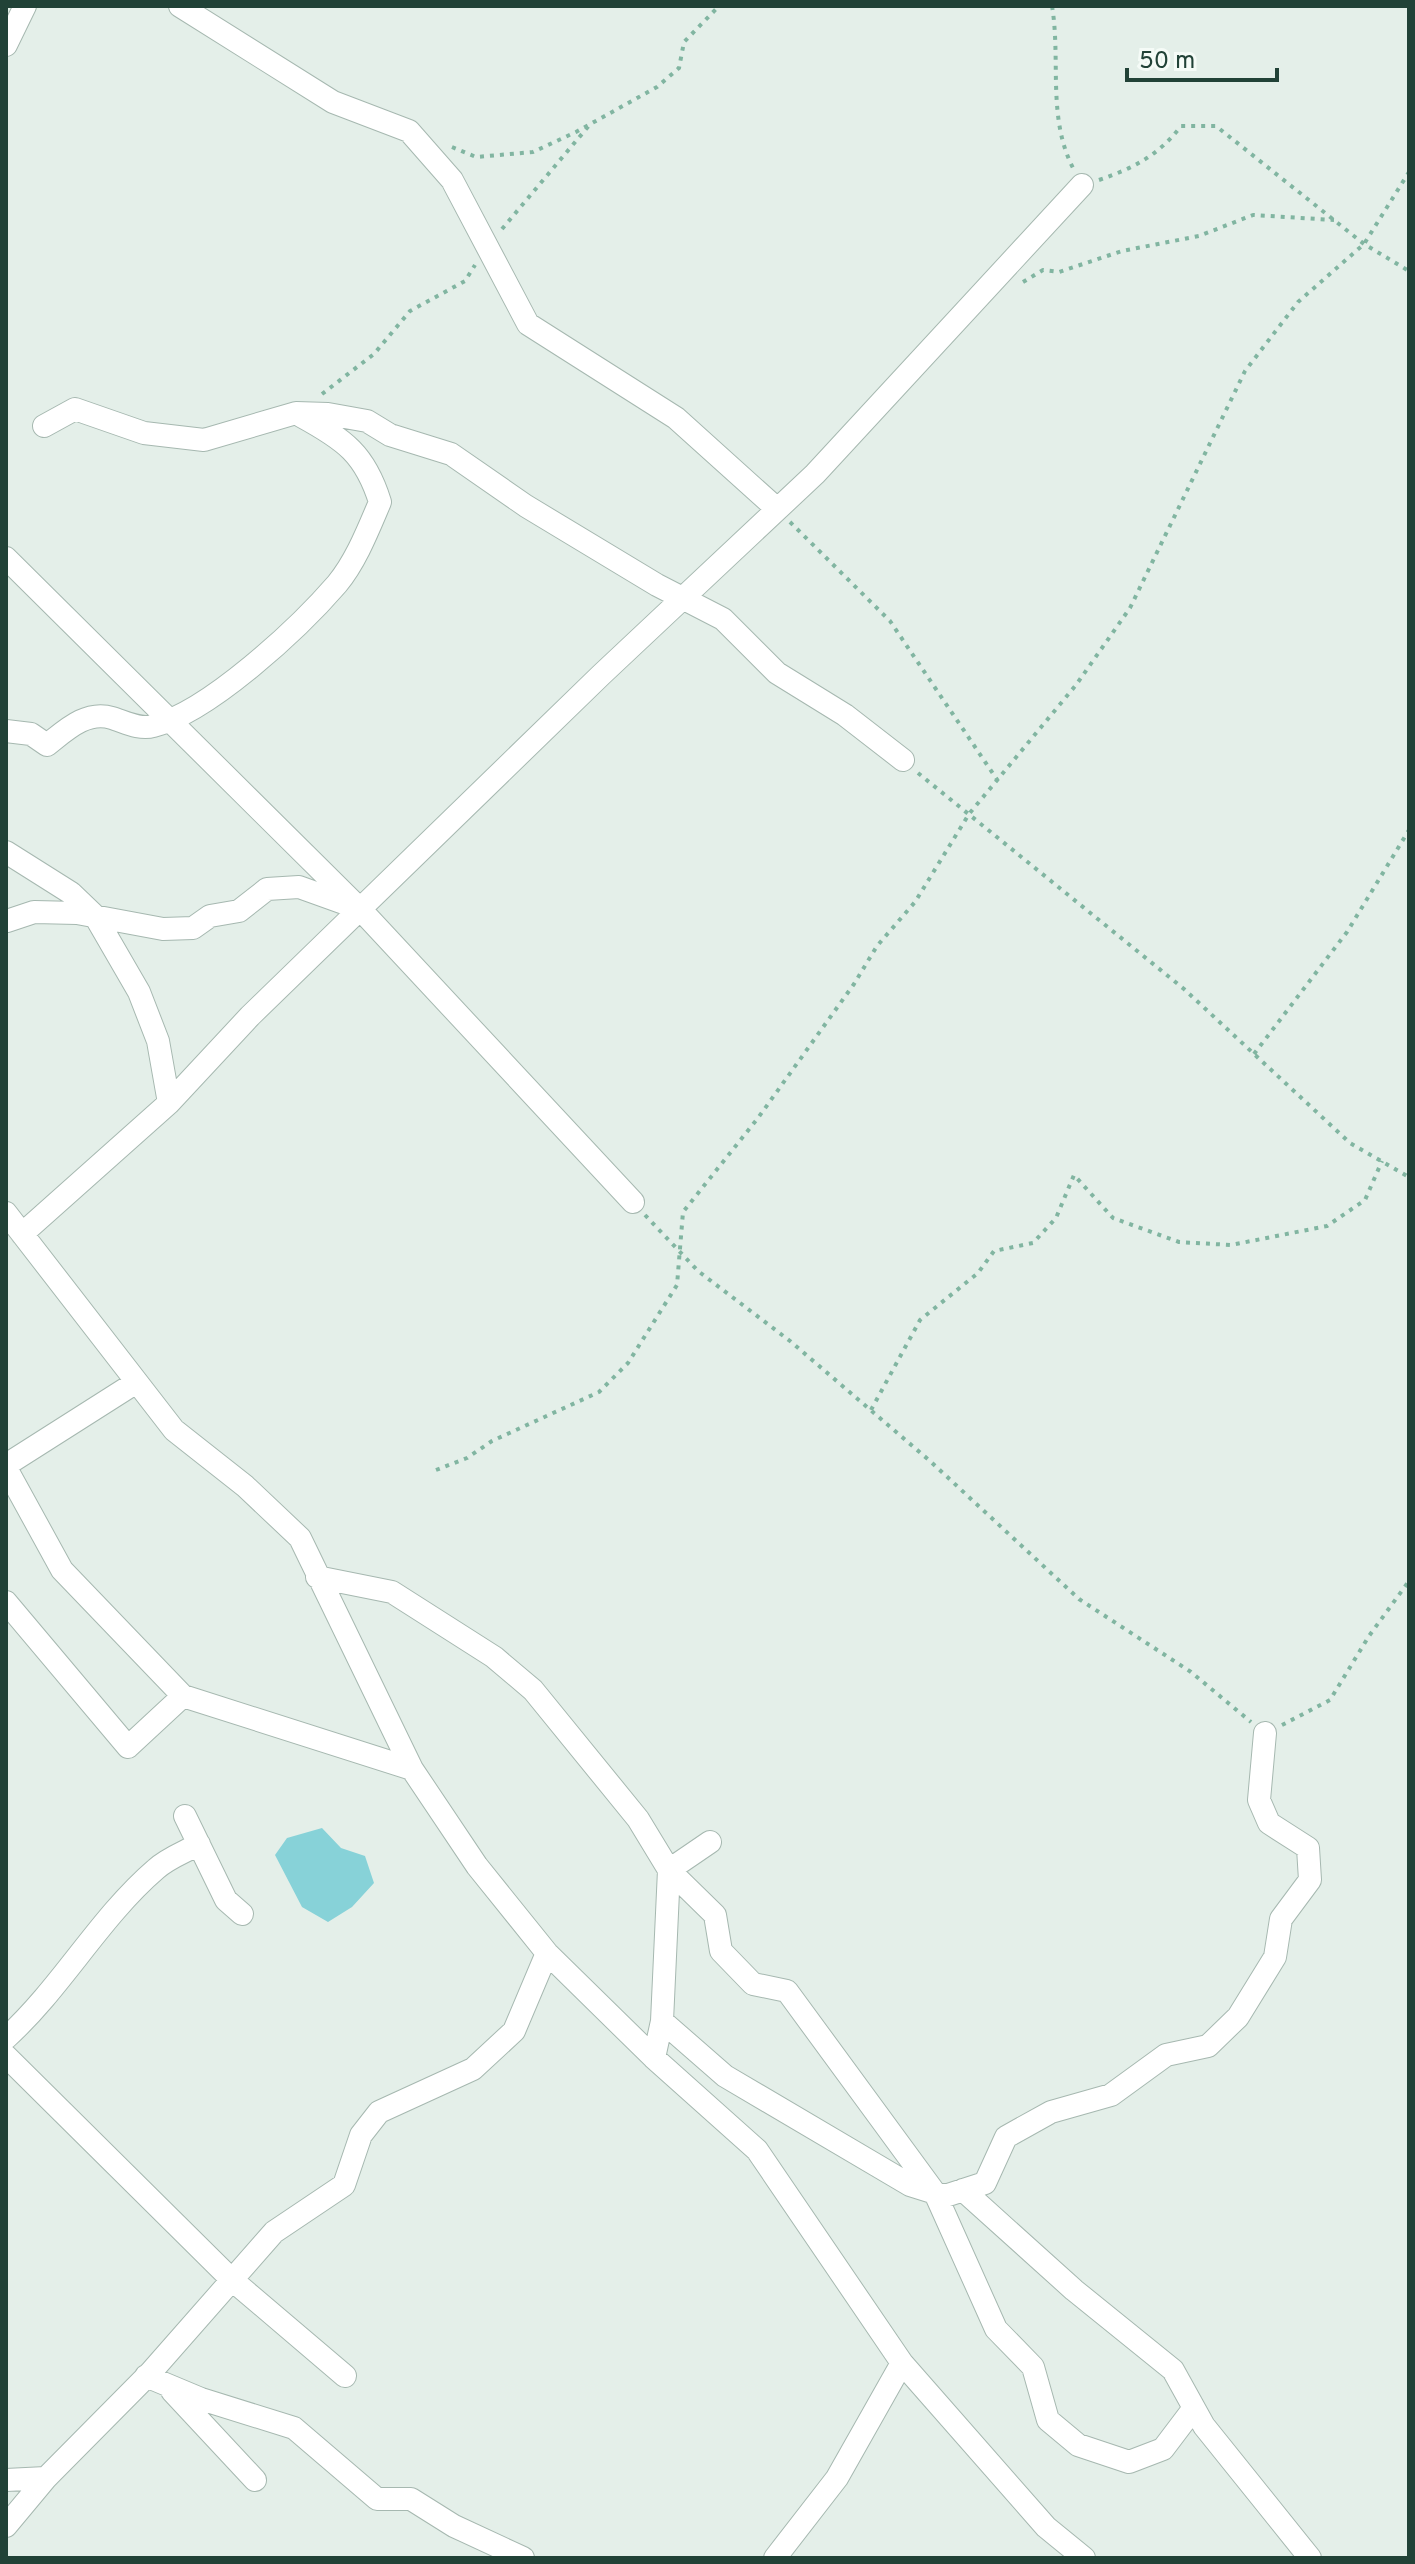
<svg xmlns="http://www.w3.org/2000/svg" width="1415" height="2564" font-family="Overpass,sans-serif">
<rect width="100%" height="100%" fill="#e4efe9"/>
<path fill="#87d2d8" d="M322,1828L341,1848L365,1856L374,1883L352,1907L328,1922L302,1907L275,1855L287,1838Z"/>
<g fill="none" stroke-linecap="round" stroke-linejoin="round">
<g stroke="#a6b8b0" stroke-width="24">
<path id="minor" d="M180,6L333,102L409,131L452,180L528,324L676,418L777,509
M6,45L25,6
M44,426L75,409L144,433L204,440L296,413L328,414L367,421L390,435L451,454L526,506L657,585L723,619L777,673L845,715L903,760
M6,558L361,910L633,1202
M6,731L31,734L47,745C65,731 86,710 112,718C125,722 140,730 153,726C209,712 299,628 337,584C356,561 368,530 380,502C365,454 345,440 301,416
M6,852L71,893L95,916L139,992L158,1041L169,1103
M7,921L34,912L77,913L163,929L193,928L210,916L239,911L267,889L299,887L352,906
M6,1213L174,1430L245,1486L300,1538L412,1769L477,1866L547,1953L654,2058L757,2150L902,2363L1046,2527L1084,2558
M22,1234L169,1103L250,1016L601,675L815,474L1082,185
M6,1465L135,1383
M6,1468L62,1570L183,1696L412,1769
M317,1577L392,1592L494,1657L533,1690L638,1819L669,1870L715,1915L721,1951L753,1984L787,1991L935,2193L996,2329L1033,2367L1048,2420L1078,2445L1129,2462L1163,2449L1194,2408
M6,1602L128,1747L183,1696
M185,1816L226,1900L242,1914
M662,2021L725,2076L910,2185L945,2196L985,2183L1006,2137L1051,2112L1111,2095L1166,2055L1208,2046L1238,2017L1275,1957L1281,1919L1310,1880L1308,1848L1269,1823L1259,1800L1265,1733
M6,2038C62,1987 99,1918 156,1869C168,1858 185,1852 199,1844
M6,2056L231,2279L345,2376
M654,2058L662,2021L669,1870L710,1842
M963,2190L1074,2290L1173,2370L1204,2426L1310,2558
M146,2376L201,2399L294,2428L377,2499H411L454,2526L523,2558
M172,2391L255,2480
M6,2480L46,2478
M6,2526L46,2478L151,2372L274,2232L344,2185L361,2135L379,2112L473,2069L514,2031L547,1953
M775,2558L837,2478L902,2363"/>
</g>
<path stroke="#81b5a1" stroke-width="4" stroke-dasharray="4 6" stroke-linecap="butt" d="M1052,6C1061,60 1047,117 1073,168
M452,147L476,157L533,152L576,132L657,87L679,68L684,42L719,6
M1099,180C1134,168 1159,155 1181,126H1216L1364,244L1409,271
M502,229L592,122
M1023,282L1043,270L1059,272L1122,251L1199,236L1253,215L1334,220
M322,394L374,354L410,311L465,281L475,265
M790,522L890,621L998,781
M918,773L1184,989L1350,1143L1409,1177
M1254,1054L1347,932L1409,830
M645,1215L698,1271L790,1341L930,1461L1079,1599L1191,1672L1251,1722
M871,1410L920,1320L978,1273L994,1251L1033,1243L1056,1218L1074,1175L1113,1218L1179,1242L1231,1245L1327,1226L1365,1200L1382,1161
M436,1470L467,1458L492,1441L599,1392L628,1363L677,1285L683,1212L758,1118L854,984L877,946L915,902L969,814L1076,685L1130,608L1245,371L1298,302L1364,244L1409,172
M1282,1725L1330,1700L1369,1636L1409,1581"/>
<use href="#minor" stroke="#fff" stroke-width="22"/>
</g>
<rect width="1415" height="2564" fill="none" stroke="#214237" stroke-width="16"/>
<path d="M1127 68v12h150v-12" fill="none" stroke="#214237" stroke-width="4"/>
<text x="1139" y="68" font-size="24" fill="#214237" stroke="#f5fbf7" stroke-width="6" paint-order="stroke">50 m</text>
</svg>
